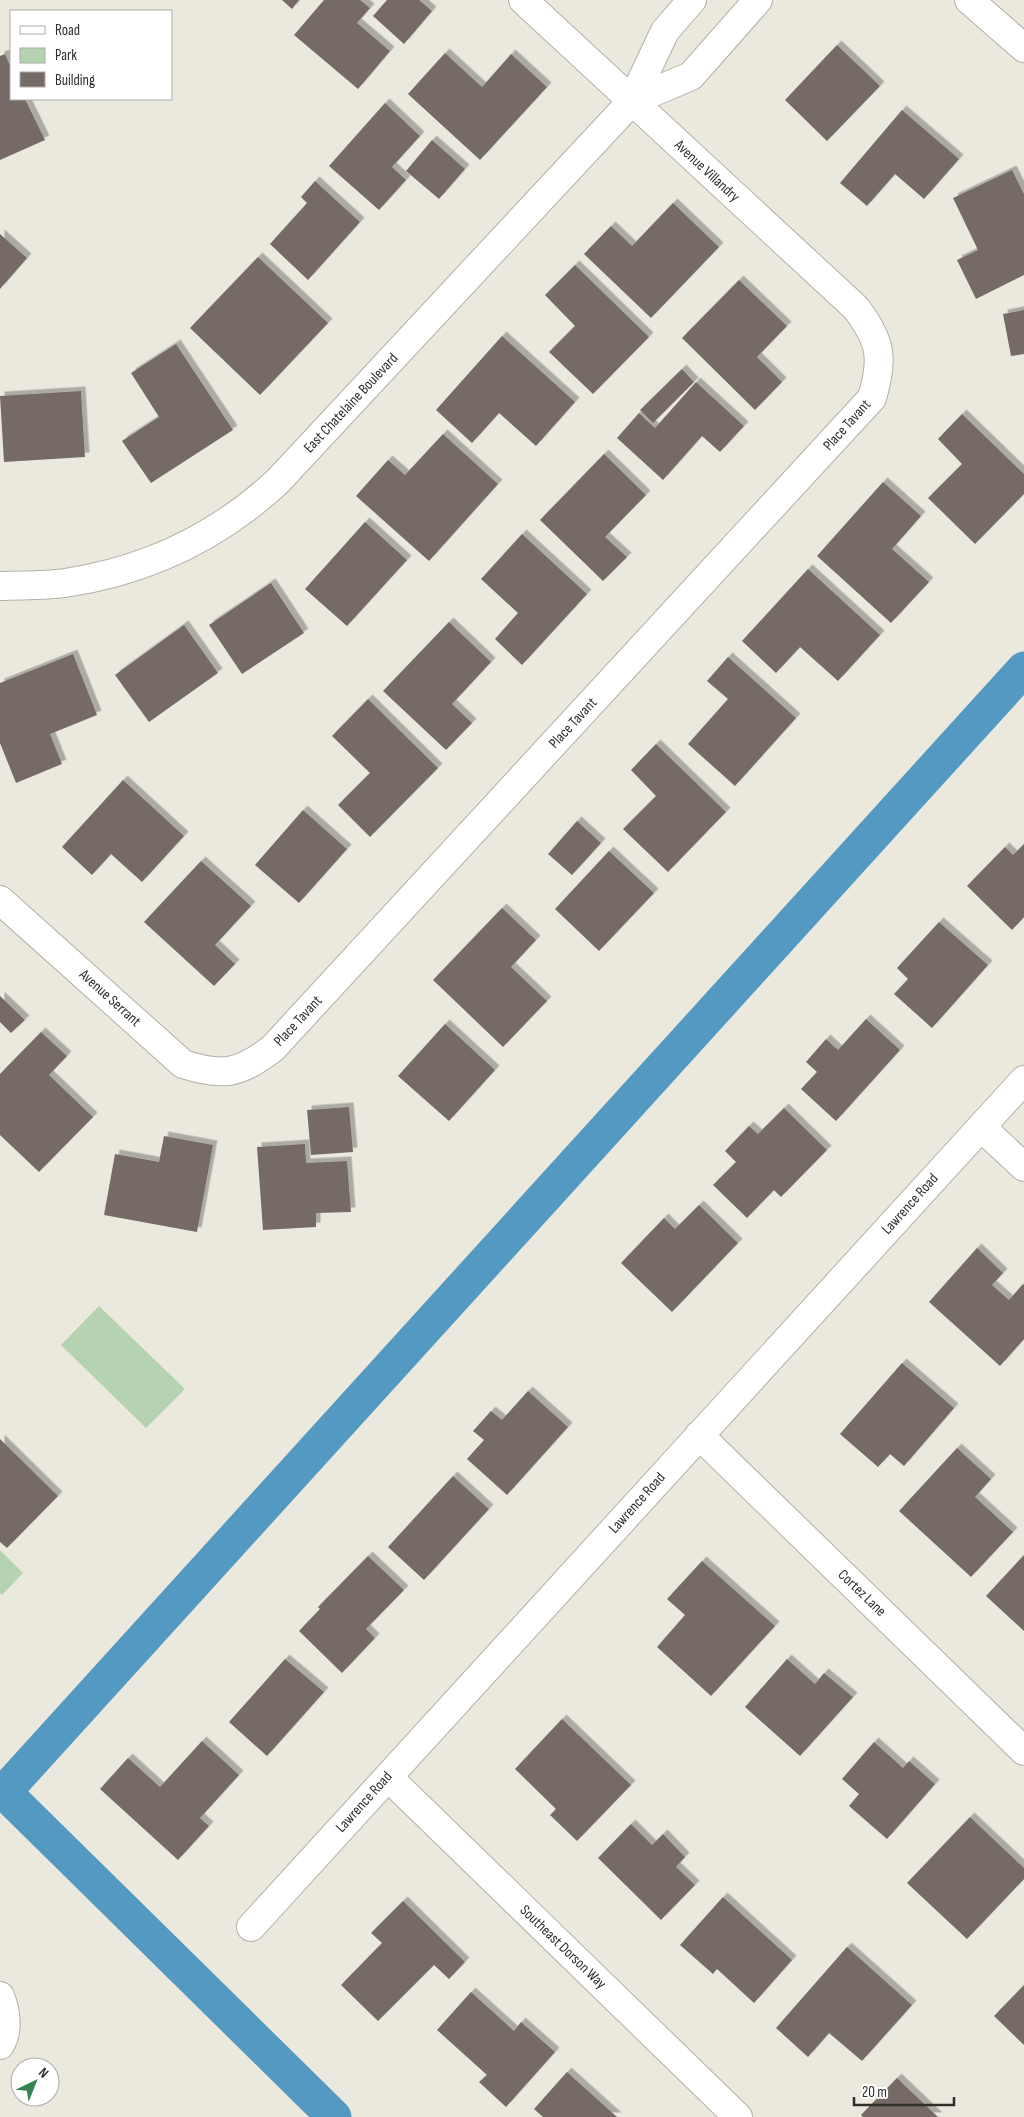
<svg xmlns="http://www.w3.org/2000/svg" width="1024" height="2117" font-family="'Sofia Sans Condensed',sans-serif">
<defs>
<filter id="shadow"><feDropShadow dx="4.5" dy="-4.5" stdDeviation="0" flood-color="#0004"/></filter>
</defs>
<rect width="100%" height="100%" fill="#ebe9de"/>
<path fill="#b5d2b1" d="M99,1306L185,1389L146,1428L61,1345Z
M0,1550L23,1573L2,1595L0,1593Z"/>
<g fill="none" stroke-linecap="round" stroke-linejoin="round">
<path stroke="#5499c1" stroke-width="10" d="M0,1788L4,1792"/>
<path stroke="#5499c1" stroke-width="35" d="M334,2117L4,1792L1024,669"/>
</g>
<path fill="#746b65" filter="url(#shadow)" d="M282,0H299L292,9Z
M324,0H360L370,8L357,23L390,51L358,89L294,35Z
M387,0H419L432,11L404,44L373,16Z
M837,45L880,86L827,141L785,100Z
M445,53L482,87L511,54L547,87L480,160L408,94Z
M5,54L11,68V99H25L45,140L0,160V56Z
M385,103L420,136L392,167L406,180L379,210L329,166Z
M902,110L959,159L924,199L895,174L867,206L840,183Z
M432,140L465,169L439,199L406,171Z
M1012,170L1024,194V275L976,299L957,260L978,250L953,198Z
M315,181L360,222L308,280L270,244L307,203L301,197Z
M673,203L719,247L651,318L584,254L611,226L632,246Z
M0,234L27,258L0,289Z
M258,257L328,323L260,395L190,328Z
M575,265L649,337L593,394L549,352L575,326L545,295Z
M739,280L787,326L757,357L782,382L755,410L682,338Z
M1024,310V354L1011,356L1003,314Z
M502,336L575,402L536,446L499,413L472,443L436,410Z
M176,344L233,430L151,483L122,441L159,417L131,373Z
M682,369L694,382L653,423L640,410Z
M696,382L744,426L720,452L702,436L663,480L617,438L639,413L655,428Z
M81,391L85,457L4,462L0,396Z
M962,414L1024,474V494L975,544L928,498L962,464L938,439Z
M443,434L498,484L429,561L356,496L388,460L405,475Z
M604,454L646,495L605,537L627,557L603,581L540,520Z
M883,482L921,516L892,549L929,582L891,623L817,556Z
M365,522L407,560L347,626L305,589Z
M522,534L587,594L522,665L495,639L518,613L481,579Z
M808,569L880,635L838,681L800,647L776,673L742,641Z
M271,583L304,633L242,674L209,625Z
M449,622L491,662L452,704L472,723L446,750L383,691Z
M184,625L218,673L149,722L115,675Z
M73,654L97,715L50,734L62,764L16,783L0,743V683Z
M728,657L796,718L735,786L688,744L728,699L707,681Z
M368,699L438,768L370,837L338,805L370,773L332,736Z
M656,744L726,812L668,872L623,829L656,796L631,770Z
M123,780L184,836L142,882L111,854L92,875L62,847Z
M303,810L347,849L299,903L255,865Z
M577,821L601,843L572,875L548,854Z
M1024,844V917L1012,930L967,886L1005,847L1013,855Z
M609,851L654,893L599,951L555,909Z
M201,861L251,906L215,945L235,964L214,986L144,922Z
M502,908L536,940L511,967L547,1001L503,1047L433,980Z
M939,922L988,965L932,1028L894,994L908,979L897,968Z
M0,996L25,1020L11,1033L0,1022Z
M866,1019L900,1050L836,1121L801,1089L817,1072L806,1062L826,1039L838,1050Z
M445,1024L495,1070L449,1121L398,1076Z
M41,1032L67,1056L49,1075L93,1117L39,1172L0,1135V1074Z
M349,1107L353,1152L311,1155L307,1110Z
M784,1108L827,1150L781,1197L774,1190L747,1218L713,1185L736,1162L725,1151L749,1126L758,1134Z
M164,1136L213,1145L197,1232L104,1215L115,1154L159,1162Z
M305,1144L306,1163L347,1161L351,1212L316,1213V1227L263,1230L257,1147Z
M699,1205L738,1243L672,1312L621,1263L664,1218L675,1229Z
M977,1248L1003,1273L992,1285L1009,1300L1023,1284L1024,1285V1339L1000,1366L929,1302Z
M902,1363L954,1408L904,1466L890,1454L878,1467L840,1434Z
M528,1391L568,1427L507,1495L467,1459L484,1440L473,1431L491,1411L502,1420Z
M0,1439L58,1496L7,1548L0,1542Z
M957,1448L991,1479L975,1497L1013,1532L971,1577L899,1511Z
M453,1476L489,1509L424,1580L388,1547Z
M1024,1555V1631L986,1596Z
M368,1556L404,1590L366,1629L375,1638L342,1673L299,1631L320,1609L318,1607Z
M702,1561L775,1626L711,1696L657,1647L685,1615L667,1599Z
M285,1659L324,1692L267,1756L229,1722Z
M787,1659L815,1684L824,1673L853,1697L800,1756L745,1707Z
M562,1719L631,1785L577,1841L550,1815L556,1809L515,1769Z
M202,1741L239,1775L200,1818L209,1826L178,1860L100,1789L128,1758L160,1787Z
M874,1742L903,1768L909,1761L935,1784L887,1839L849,1806L859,1794L842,1779Z
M970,1817L1024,1868V1879L967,1939L907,1883Z
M631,1824L652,1845L663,1834L685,1857L676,1867L695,1885L661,1920L598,1858Z
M723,1897L792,1960L754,2003L717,1969L713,1974L680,1945Z
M403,1901L465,1962L449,1979L434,1965L378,2021L341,1985L382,1943L371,1933Z
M847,1947L912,2005L862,2061L829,2033L808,2057L776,2028Z
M1024,1985V2045L994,2016Z
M471,1992L514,2031L521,2022L555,2052L506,2107L479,2082L487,2075L437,2030Z
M567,2072L617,2117H543L534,2109Z
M897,2078L938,2117H863L861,2115Z"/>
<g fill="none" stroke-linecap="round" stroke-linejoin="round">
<g stroke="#b3b0a6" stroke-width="30">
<path id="minor" d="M969,0L1024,48
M632,101L691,76L758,0
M0,586C21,585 44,586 65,583C145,571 218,537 278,481L632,101L665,31L692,0
M0,900L183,1064C223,1077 240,1074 273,1048L872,398C884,358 881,341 856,308L523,0
M981,1127L1024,1167
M699,1435L1024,1751
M388,1777L738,2117
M251,1927L1024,1080
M0,1996C6,2011 9,2030 0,2045"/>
</g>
<use href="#minor" stroke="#fff" stroke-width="28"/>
</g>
<g text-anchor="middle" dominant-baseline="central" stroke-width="5" stroke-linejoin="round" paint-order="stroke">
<g font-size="15" fill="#302f2b" stroke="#fff">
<text transform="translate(707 171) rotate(43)">Avenue Villandry</text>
<text transform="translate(351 403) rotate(-47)">East Chatelaine Boulevard</text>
<text transform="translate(847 425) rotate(-48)">Place Tavant</text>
<text transform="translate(573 723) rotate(-47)">Place Tavant</text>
<text transform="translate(110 998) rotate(42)">Avenue Serrant</text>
<text transform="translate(298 1021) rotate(-47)">Place Tavant</text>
<text transform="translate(910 1204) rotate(-48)">Lawrence Road</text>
<text transform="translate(637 1503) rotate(-48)">Lawrence Road</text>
<text transform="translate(862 1593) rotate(44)">Cortez Lane</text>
<text transform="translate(364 1802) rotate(-48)">Lawrence Road</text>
<text transform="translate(563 1947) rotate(44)">Southeast Dorson Way</text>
</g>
</g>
<rect x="10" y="10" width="162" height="90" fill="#ffffff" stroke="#acacaa"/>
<rect x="20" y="26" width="25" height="8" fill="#ffffff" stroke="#acacaa"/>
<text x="55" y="35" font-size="15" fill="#302f2b">Road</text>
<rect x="20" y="48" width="25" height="15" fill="#b5d2b1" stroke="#acacaa"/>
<text x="55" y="60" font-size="15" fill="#302f2b">Park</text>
<rect x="20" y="72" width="25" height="15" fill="#746b65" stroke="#acacaa"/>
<text x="55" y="85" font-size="15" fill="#302f2b">Building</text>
<g transform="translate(35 2082) rotate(43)"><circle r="24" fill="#ffffff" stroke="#acacaa"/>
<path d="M0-4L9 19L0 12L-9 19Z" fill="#378453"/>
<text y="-8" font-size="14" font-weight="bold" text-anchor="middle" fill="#302f2b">N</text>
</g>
<path d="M854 2097v8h100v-8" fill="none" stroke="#302f2b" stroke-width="2.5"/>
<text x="862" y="2097" font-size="15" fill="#302f2b" stroke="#ffffff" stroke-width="4" paint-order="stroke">20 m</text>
</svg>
